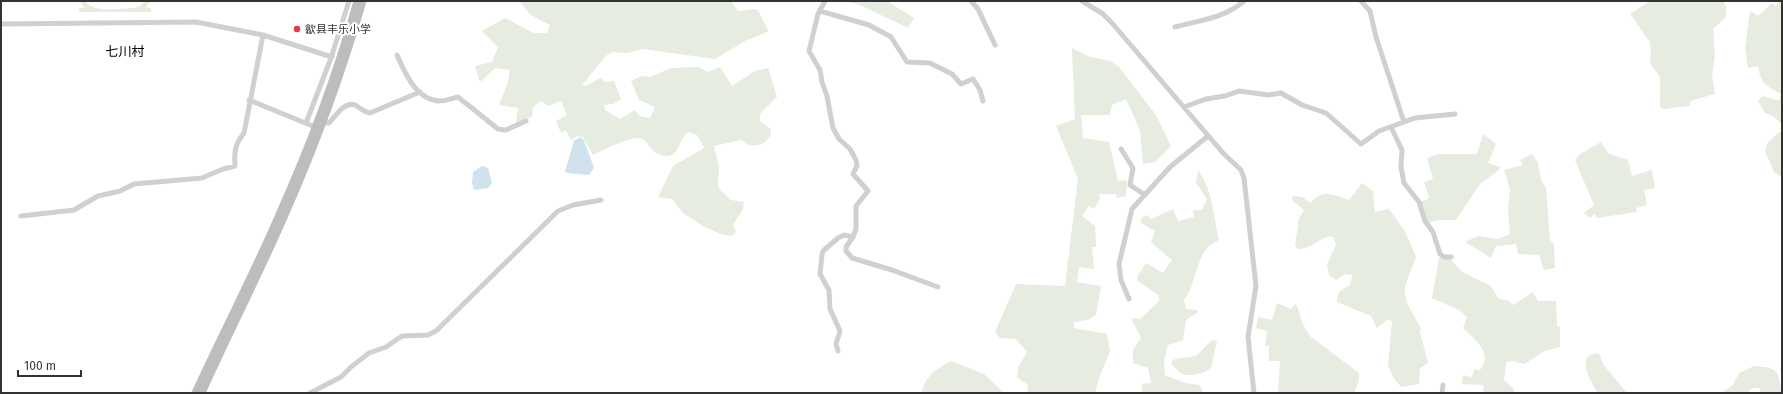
<svg xmlns="http://www.w3.org/2000/svg" width="1783" height="394" font-family="'Fira Sans','Noto Sans SC',sans-serif">
<rect width="100%" height="100%" fill="#fff"/>
<path fill="#e6ecdf" d="M80,1H85C94,14 121,8 134,8L140,6L145,1H150L146,7L151,8V12H79V8H84Z
M519,1H731L738,11L754,9L758,10L768,30L767,32L747,40L715,59L643,49L627,53L613,52L607,55L582,85L586,86L600,78H602L604,82L614,81L621,99L613,104L604,105L605,110L620,119L635,110L639,116L650,118L655,107L639,100L631,81L641,76L650,77L671,68L699,67L708,72L720,67L732,86L755,71L768,68L777,97L760,114V121L771,129C772,140 761,148 749,145C746,144 744,141 741,140L714,146L719,166L718,185L721,191L731,200L744,202L743,209L733,225L736,232L732,236L720,234L703,226L683,213L672,199L658,197L673,166L704,148L697,135L689,132C678,138 681,153 669,156C649,157 651,140 639,138C628,137 604,150 593,155L583,137L578,136L571,140L566,130L561,133L556,121L567,115L561,101L548,106L541,101L533,107L532,117L516,123L518,108L499,105L508,82L510,70L495,68L482,81L479,80L475,66L492,62L498,47L482,31L505,18L534,33H547L550,25L531,15Z
M844,1H891L890,3L914,18L908,28L860,5Z
M1650,1H1724V5H1726V17L1713,29L1715,55L1712,76L1715,94L1690,101V106L1663,109L1660,107V77L1650,63L1651,49L1650,42L1630,14Z
M1779,1H1782V124L1773,116L1765,113L1758,101L1763,96L1779,101L1781,94C1768,87 1760,83 1758,66L1748,68L1745,48L1750,11L1758,16L1772,3L1776,6Z
M1072,48L1090,57L1111,61L1119,67L1156,115L1171,146L1155,162L1143,164L1140,130L1126,99L1112,105L1110,115H1081L1083,138L1109,142L1118,181L1127,180L1126,196L1116,198L1117,194H1099L1100,199L1094,209L1089,206L1082,216L1095,226L1096,247H1092L1094,269L1079,267L1077,282L1101,286L1096,315L1088,320L1074,322V328L1107,334L1110,351L1098,381L1095,393H1027L1028,385L1017,377L1018,368L1027,352L1016,339L1000,338L995,332L1016,284L1065,286L1078,179L1056,126L1075,119Z
M1779,132H1782V177L1774,172L1765,151L1768,142Z
M1483,134L1496,144L1488,163L1500,167L1499,170L1480,184L1456,220H1438L1428,223L1420,202L1429,198L1424,182L1433,179L1427,158L1439,154H1477Z
M1601,142L1609,154L1628,160L1632,176L1652,170L1655,188L1644,190L1647,205L1636,208L1637,212L1597,218L1595,214L1590,218L1584,213L1594,205L1575,160L1579,155Z
M1532,154L1538,163L1541,180L1546,188L1550,240L1554,244L1555,268L1544,270L1539,255L1518,254L1516,244L1496,246L1491,258L1465,242L1478,236L1498,239L1510,234L1508,209L1510,189L1504,170L1523,165L1520,160Z
M1198,170C1212,188 1214,218 1219,240C1216,242 1211,244 1208,247C1195,262 1196,285 1184,300L1186,309L1197,310L1198,312L1186,320L1183,340L1168,345L1164,361L1165,375L1185,383L1200,385L1203,393H1142V384L1151,383L1148,368L1133,363V350L1141,338L1131,318L1140,319L1159,301L1158,295L1138,281L1137,277L1146,263L1163,273L1172,260L1151,242L1155,231L1141,223L1142,217L1147,215L1151,219L1173,209L1178,221L1194,217L1193,210H1202L1207,199L1196,183Z
M1362,183L1373,191L1375,212L1389,209L1405,231L1416,257C1413,266 1408,275 1406,284C1401,299 1414,315 1421,328L1420,332L1428,363L1420,368L1419,384L1401,387L1393,377L1388,366L1392,322L1388,319L1377,328L1371,316L1337,302C1336,292 1343,289 1350,285L1352,275L1345,274L1336,280L1329,275L1327,264L1336,245L1333,237C1325,233 1311,250 1298,249L1295,246L1299,218L1304,210L1292,200L1293,196L1302,197L1311,203C1321,188 1336,195 1349,200Z
M1439,258H1449L1462,272L1491,286L1498,298L1509,301L1513,305L1533,292L1538,301H1556L1557,326L1560,327V347L1545,351L1524,364L1513,361L1506,362L1504,380L1513,388L1515,393H1484L1483,385L1462,384L1463,375L1472,377L1474,369L1480,370C1494,353 1474,339 1463,328L1467,317L1459,310L1432,298Z
M1277,303L1291,309L1295,304L1297,306L1304,327L1311,337L1359,373V380L1354,393H1278L1280,361H1269V346H1265L1267,331L1256,328L1258,317L1272,320Z
M1212,340L1217,341L1211,368C1196,377 1180,380 1171,362L1175,359L1196,356Z
M1596,353L1600,355L1603,364L1627,393H1598C1592,383 1581,368 1588,356Z
M951,361L984,374L1004,393H922C924,377 936,369 951,361Z
M1754,366C1777,368 1779,369 1781,393H1761L1759,388H1753L1746,393H1721L1733,385L1739,373Z"/>
<path fill="#cfe2ee" d="M580,137L584,140L594,168L589,175L567,173L565,171L574,141Z
M482,166L488,168L492,183L488,188L474,190L472,183L473,172Z"/>
<g fill="none" stroke-linecap="round" stroke-linejoin="round">
<path stroke="#d0d0d0" stroke-width="5" d="M825,1L818,14L809,51L820,70L822,82L827,96L833,128L839,139L850,149L856,160L857,166L853,174L868,191L856,206V229L853,237L846,247V251L852,258L892,270L938,287
M971,1L978,9L995,45
M1082,1L1103,14L1112,23L1223,153L1241,170L1244,178L1256,286L1248,337L1254,393
M1361,1L1370,11L1376,37L1404,122
M820,11L869,25L891,37L907,62L930,63L952,74L961,84L973,79L980,90L983,101
M1,24L196,22L263,35L332,57
M1175,27C1200,20 1223,19 1244,1
M397,55C405,73 416,100 440,101C446,101 452,98 458,97L498,129L506,130L526,121
M249,100L315,127
M1184,107L1206,99L1225,96L1239,91L1269,95L1281,93L1302,105L1326,113L1361,144L1379,131L1415,118L1455,114
M306,123L331,58L349,1
M323,123H329C335,117 344,101 355,105C360,108 364,112 370,113L420,92
M1391,127L1402,150L1401,167L1404,183L1419,202L1425,221L1433,232L1440,254L1444,257H1451
M1121,149L1133,168L1130,185L1145,195
M21,216L74,210L98,196L120,191L134,184L202,178L223,169L235,166C234,152 235,144 244,133L263,35
M1129,299L1121,280L1119,264L1132,209L1170,167L1208,136
M838,351L836,344L840,331L830,309L829,290L820,274L822,255L823,251L838,238L844,235L853,237
M310,393L341,377L351,367L369,353L386,347L402,336L428,335L436,331L558,211L573,205L601,200
M1442,393L1443,385"/>
<path stroke="#bdbdbd" stroke-width="7" d="M195,393C223,332 254,273 280,212C311,143 337,73 357,1
M202,393C229,333 259,275 285,215C316,145 342,74 363,1"/>
</g>
<circle fill="#e63946" stroke="#fff" stroke-width="1.5" cx="297" cy="29" r="4"/>
<g text-anchor="middle" dominant-baseline="central" stroke-width="4" stroke-linejoin="round" paint-order="stroke">
<g font-size="11" fill="#333" stroke="#fff" text-anchor="start">
<text x="305" y="29">歙县丰乐小学</text>
</g>
<g font-size="13" fill="#000" stroke="#fff">
<text x="125" y="51">七川村</text>
</g>
</g>
<rect width="1783" height="394" fill="none" stroke="#333333" stroke-width="4"/>
<path d="M18 370v6h63v-6" fill="none" stroke="#333333" stroke-width="2"/>
<text x="24" y="370" font-size="12" fill="#333333" stroke="#ffffff" stroke-width="3" paint-order="stroke">100 m</text>
</svg>
